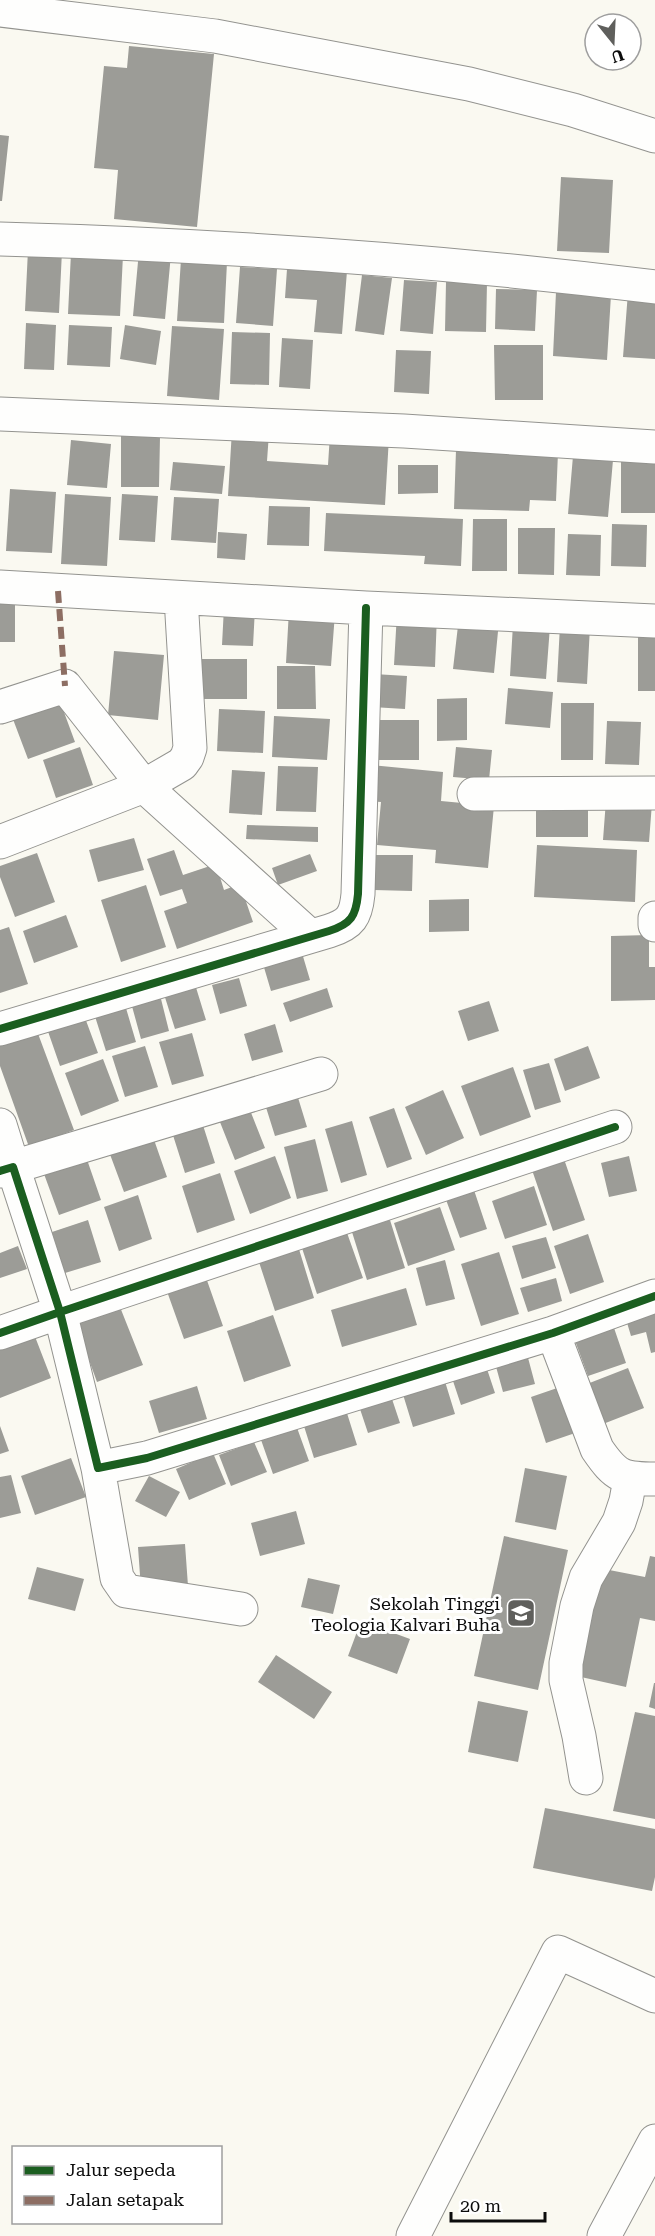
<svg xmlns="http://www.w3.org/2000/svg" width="655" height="2236" font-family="'Roboto Serif',serif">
<rect width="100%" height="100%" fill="#faf9f1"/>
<path fill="#9c9c97" d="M129,46L214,54L197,227L114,219L118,170L94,168L104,66L127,68Z
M0,135L9,136L2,201H0Z
M561,177L613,180L609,253L557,251Z
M28,250L62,251L59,313L25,311Z
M139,251L171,254L165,319L133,316Z
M71,253L123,255L120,316L68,314Z
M181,259L227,262L224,323L177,321Z
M240,267L277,269L273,326L236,323Z
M287,269L347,271L342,334L314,332L317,300L285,298Z
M362,275L392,278L384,335L355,331Z
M404,280L437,282L433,334L400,331Z
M446,282H487L486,332L445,331Z
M496,289L537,290L535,331L495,329Z
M556,292L611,295L607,360L553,356Z
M628,292L655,294V359L623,357Z
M26,323L56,325L54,370L24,369Z
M69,325L112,327L110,367L67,365Z
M125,325L161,331L156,365L120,359Z
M172,326L224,329L219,400L167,396Z
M232,332L270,333L269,385L230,384Z
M282,338L313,340L310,389L279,387Z
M494,345H543V400H495Z
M396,350L431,351L429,394L394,392Z
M232,430L269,433L267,461L328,465L330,434L389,437L385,505L228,496Z
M121,436L160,437L159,487H121Z
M71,440L111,444L107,488L67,485Z
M456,450L558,452L556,501L530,500L529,511L454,509Z
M621,452H655V513H621Z
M573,456L613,460L608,517L568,514Z
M173,462L225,466L222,494L170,490Z
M398,465H438V493L398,494Z
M10,489L56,492L52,553L6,551Z
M65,494L111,497L107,566L61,564Z
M122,494L158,496L155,542L119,540Z
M174,497L219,499L216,543L171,540Z
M269,506L310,507L309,546L267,545Z
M326,513L463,519L461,566L424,564L425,556L324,551Z
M473,519H507V571H472Z
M612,524L647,525L646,567L611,566Z
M518,528H555L554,575L518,574Z
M218,532L247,534L245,560L217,558Z
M568,534L601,535L600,576L566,575Z
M0,595H15V642H0Z
M224,607L255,608L253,646L222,645Z
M289,610L335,613L331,666L286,663Z
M397,613L437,614L435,667L394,665Z
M459,617L499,621L494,673L453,669Z
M513,624L550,626L546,679L510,676Z
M560,625L590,626L587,684L557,682Z
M638,633H655V691H638Z
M114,651L164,655L158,720L108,715Z
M199,659H247V699H198Z
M277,666H315L316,709H277Z
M374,674L407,676L405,709L372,707Z
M508,688L553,692L550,728L505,724Z
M58,696L75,742L28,759L11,714Z
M467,698V740L437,741V699Z
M561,703H594L593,760H561Z
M219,709L265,711L263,753L217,751Z
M274,716L330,719L327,760L272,757Z
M373,720H419V760H373Z
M607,721L641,722L639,765L605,764Z
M80,747L93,785L56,798L43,760Z
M456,747L492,750L489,780L453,777Z
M371,765L443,772L441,801L494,806L488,868L435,863L436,850L377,845L381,802L367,801Z
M278,766L318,767L316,812L276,811Z
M232,770L265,772L262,815L229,813Z
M606,800L652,803L649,842L603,840Z
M536,803H588V837H536Z
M247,825L318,827V842L246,839Z
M134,838L144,870L98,882L89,850Z
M537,845L637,850L635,902L534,897Z
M174,850L183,875L216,864L224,890L240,884L253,922L177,949L164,911L187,903L182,889L160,896L147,859Z
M37,853L55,902L15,917L0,877V866Z
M310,854L317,871L278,885L272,868Z
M375,855H413L412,891L374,890Z
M146,885L166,947L121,962L101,900Z
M469,899V931L429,932V900Z
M66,915L78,947L34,963L23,931Z
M9,927L28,984L0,993V930Z
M649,935V967H655V1000L611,1001V936Z
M302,953L310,980L271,991L263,964Z
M239,978L247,1006L220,1014L212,985Z
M194,981L206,1020L175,1029L163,991Z
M327,988L333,1007L290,1022L283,1003Z
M159,991L169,1031L141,1039L130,999Z
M123,998L136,1042L106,1051L92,1007Z
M489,1001L499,1031L468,1041L458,1011Z
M81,1007L98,1053L60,1066L44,1020Z
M34,1023L74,1130L29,1147L0,1066V1035Z
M275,1024L283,1052L252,1061L244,1034Z
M192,1033L204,1076L172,1085L159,1042Z
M145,1046L158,1087L125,1097L112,1056Z
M588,1046L600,1078L565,1091L554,1059Z
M103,1059L119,1101L81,1116L65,1073Z
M549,1063L561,1102L535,1110L523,1070Z
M513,1067L531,1117L480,1136L461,1086Z
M443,1090L464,1138L426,1155L405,1107Z
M296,1091L307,1127L275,1136L264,1101Z
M246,1100L265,1148L235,1160L216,1112Z
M394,1108L412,1159L387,1168L369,1117Z
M201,1119L215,1163L185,1173L171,1129Z
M352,1121L367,1175L341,1183L325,1129Z
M152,1134L167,1177L124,1192L108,1149Z
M315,1139L328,1191L297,1199L284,1147Z
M83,1148L101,1200L59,1215L40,1163Z
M275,1156L291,1198L250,1214L234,1171Z
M629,1156L637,1191L609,1197L601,1163Z
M564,1159L585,1220L553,1231L532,1170Z
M220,1173L235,1220L197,1233L182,1186Z
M534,1186L547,1225L505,1239L492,1201Z
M473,1187L487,1229L460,1238L445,1197Z
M138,1195L152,1239L119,1251L104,1207Z
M440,1207L455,1250L408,1266L394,1223Z
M88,1220L101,1262L65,1273L52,1232Z
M390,1220L405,1268L367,1280L352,1232Z
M346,1230L363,1278L317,1294L301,1245Z
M588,1234L604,1282L570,1294L554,1246Z
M546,1237L556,1268L522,1279L512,1246Z
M18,1246L27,1269L0,1278V1253Z
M298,1246L314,1298L275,1311L258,1259Z
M499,1252L519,1314L481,1326L461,1264Z
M445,1260L455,1299L426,1306L416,1268Z
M203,1269L223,1326L184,1339L164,1283Z
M556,1278L562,1301L528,1312L520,1288Z
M406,1288L417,1325L342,1347L331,1310Z
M120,1307L143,1365L97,1382L76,1324Z
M655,1308V1352L651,1353L646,1332L631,1336L625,1316Z
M273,1315L291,1366L244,1382L227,1331Z
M613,1325L626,1363L588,1376L574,1338Z
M34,1334L51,1378L0,1398V1348Z
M527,1354L535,1384L503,1392L495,1363Z
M483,1357L495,1393L461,1405L449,1369Z
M628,1368L644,1408L603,1424L587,1384Z
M443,1375L455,1414L413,1427L401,1388Z
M566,1385L581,1431L546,1443L531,1397Z
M197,1386L207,1419L159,1433L149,1401Z
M390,1393L400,1423L368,1433L358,1403Z
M346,1410L357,1445L314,1458L303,1423Z
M296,1425L309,1461L273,1474L260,1437Z
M0,1426L9,1451L0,1454Z
M254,1442L267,1472L231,1486L219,1455Z
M213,1453L226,1484L189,1500L176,1469Z
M71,1458L86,1497L35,1515L21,1476Z
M525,1468L567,1476L556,1530L515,1522Z
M11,1475L21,1513L0,1518V1477Z
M149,1476L180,1492L166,1517L135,1501Z
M296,1511L305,1544L260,1556L251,1523Z
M504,1536L568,1550L538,1690L474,1676Z
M185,1544L188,1586L141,1589L138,1547Z
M650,1556L655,1557V1621L640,1618L626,1687L572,1675L599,1568L645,1577Z
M37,1567L84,1579L75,1611L28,1599Z
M308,1578L340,1585L333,1614L301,1607Z
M361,1621L410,1639L397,1674L348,1656Z
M276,1655L332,1692L314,1719L258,1682Z
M654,1683H655V1709L649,1707Z
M478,1701L528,1711L518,1762L468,1752Z
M635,1712L655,1716V1819L613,1811Z
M545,1808L655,1829V1877L652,1891L533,1868Z"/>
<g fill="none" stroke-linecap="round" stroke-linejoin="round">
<g stroke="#93938f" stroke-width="35">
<path id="minor" d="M0,10L215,36L469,84L573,110L655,136
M0,239C219,245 438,260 655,287
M0,414L404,431L655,447
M0,587L366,608L655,621
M0,707L65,686L144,786L310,936
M474,794L655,793
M0,842L144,786L182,764L187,757L190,748L181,598
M655,925V918
M0,1029L329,931C351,924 356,916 358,894L366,608
M0,1125L13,1167L321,1074
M0,1171L13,1167L60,1312L615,1127
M0,1333L60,1312L98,1468L147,1458L553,1333L655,1296
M553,1333L597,1449C616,1477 623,1479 655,1479
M98,1468L117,1578L126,1591L241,1609
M586,1778L579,1736L566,1680V1663L577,1606L586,1578L619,1522L626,1501L630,1479
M413,2236L558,1952L655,1996
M604,2236L655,2141"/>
</g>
<use href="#minor" stroke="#fefefd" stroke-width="33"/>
<path stroke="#8d6e63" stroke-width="6" stroke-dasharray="12 6" stroke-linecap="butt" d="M58,591L65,686"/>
<g stroke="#fff" stroke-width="11">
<path id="cycleway" d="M0,1029L329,931C351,924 356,916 358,894L366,608
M0,1171L13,1167L60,1312L615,1127
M0,1333L60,1312L98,1468L147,1458L553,1333L655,1296"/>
</g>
<use href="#cycleway" stroke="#1b5e20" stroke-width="8"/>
</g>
<defs>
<g id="university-square" transform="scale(1.5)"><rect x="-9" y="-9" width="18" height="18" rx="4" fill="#5f5f5c" stroke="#fff"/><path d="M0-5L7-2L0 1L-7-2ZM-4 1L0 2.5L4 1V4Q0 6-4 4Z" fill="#fff"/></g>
</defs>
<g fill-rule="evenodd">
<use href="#university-square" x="521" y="1613"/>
</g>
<g text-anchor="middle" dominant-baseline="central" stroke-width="6" stroke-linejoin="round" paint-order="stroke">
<g font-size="18" fill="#0c0c0c" stroke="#fff" text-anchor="end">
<text x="500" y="1603">Sekolah Tinggi<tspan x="500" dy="21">Teologia Kalvari Buha</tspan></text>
</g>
</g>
<rect x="12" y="2146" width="210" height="78" fill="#ffffff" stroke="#9e9e9e" stroke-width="1.5"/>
<rect x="24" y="2166" width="30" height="9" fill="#1b5e20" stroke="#9e9e9e" stroke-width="1.5"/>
<text x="66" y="2176" font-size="18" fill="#0c0c0c">Jalur sepeda</text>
<rect x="24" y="2196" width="30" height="9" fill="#8d6e63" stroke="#9e9e9e" stroke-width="1.5"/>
<text x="66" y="2206" font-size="18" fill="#0c0c0c">Jalan setapak</text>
<g transform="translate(613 42) rotate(162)"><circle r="28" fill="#ffffff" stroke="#9e9e9e" stroke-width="1.5"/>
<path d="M0-4.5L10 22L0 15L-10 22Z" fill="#5f5f5c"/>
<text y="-9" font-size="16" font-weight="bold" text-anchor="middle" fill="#0c0c0c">U</text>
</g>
<path d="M451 2212v9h94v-9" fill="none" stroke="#0c0c0c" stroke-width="3"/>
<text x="460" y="2212" font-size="18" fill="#0c0c0c" stroke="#ffffff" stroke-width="4.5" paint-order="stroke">20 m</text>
</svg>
